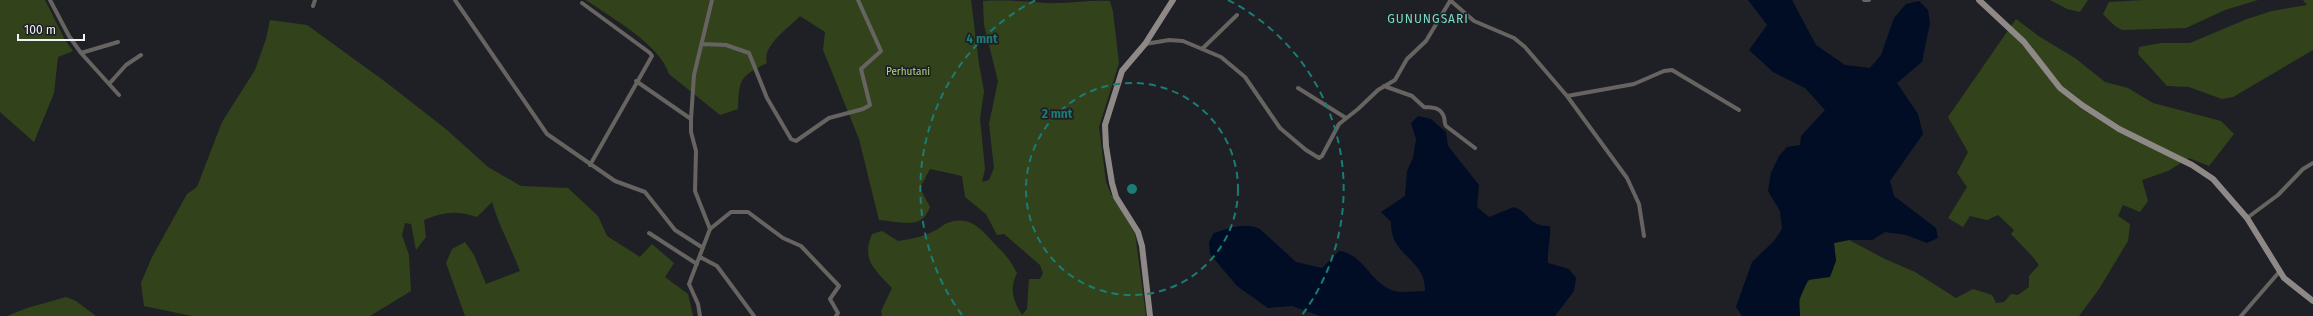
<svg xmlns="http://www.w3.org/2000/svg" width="2313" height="316" font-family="'Fira Sans',sans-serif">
<rect width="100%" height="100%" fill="#1f2025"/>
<path fill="#32431b" d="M0,0H45L65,40L73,51L58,57L54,93L34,142L0,112Z
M586,0H971L979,64L984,91L980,119L985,169L982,182L989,180L994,168L989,124L998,81L984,25L983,1C1004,0 1024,1 1045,3C1067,4 1088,0 1110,1L1113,12L1119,63L1099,127L1106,182L1111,194L1135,233L1146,316H882L881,311L892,288C875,270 861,260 872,234L882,231L898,241C911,239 923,237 934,231C939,229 943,225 947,223C969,215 979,227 992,241C1004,254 1008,256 1017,273C1009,288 1013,301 1022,315L1027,309L1029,279H1040L1043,273L1040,265L1004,234L997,235L986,214L965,197L962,176L930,169L920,188L930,207C922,231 899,221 879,220L859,139L823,50L825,32L800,16C790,27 761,46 767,63C740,77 739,78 738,109L720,115L669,74C660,44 610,17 586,0Z
M2050,0H2088L2080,12L2067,9Z
M2145,0H2258L2225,10L2186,28L2122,30L2115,26L2103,14L2109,2Z
M2303,0H2313V50L2233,97L2222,99L2189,87L2167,86L2138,54L2139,47L2161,43H2190L2247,19L2272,11L2307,5Z
M2016,19L2040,37L2075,58L2105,82L2128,88L2153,103L2221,121L2234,134L2209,166L2189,158L2168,171L2142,180L2148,201L2140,212L2123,205L2118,216L2130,224L2128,241L2099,289L2079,316H1800C1797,283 1811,278 1836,261L1834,243L1849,240L1885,259L1915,272L1956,298L1973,289L1992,295L1996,303L2004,302L2011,294L2018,295L2029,287V276L2039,265L2033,257L2011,234L2014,230L1998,215L1987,220L1970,216L1963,227L1948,218L1967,187L1957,173L1968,152L1948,117Z
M270,20L307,25L387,83L447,130L488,167L521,186L568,188L598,216L607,236L640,257L652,244L674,263L665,277L688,294L693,316H465L446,263L452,249L465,242L474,255L486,284L520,271C511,247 499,226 492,202L477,217C458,210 441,212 424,220L426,237L416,250L411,224L405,223L402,235L409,255L411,291L370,316H192L144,306L141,283L152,257L187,194L197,187L222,122L255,70L266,39Z
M66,297L76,301L96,316H7L27,308Z"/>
<path fill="#000d24" d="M1748,0H1792L1816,45L1845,65L1870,68L1881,55L1894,18L1906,4L1919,1L1928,10L1930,23L1922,62L1897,83L1918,114L1923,134L1890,181L1894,196L1936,228L1938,238L1927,243L1906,235L1885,232L1872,240H1849L1834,243L1836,261L1830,277L1808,280L1799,300L1800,316H1742L1736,307L1752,262L1774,241L1782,229L1780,211L1768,191L1771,173L1779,156L1787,147L1800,145L1801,136L1825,110L1805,88L1773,72L1749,50L1767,25Z
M1418,116L1431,119L1446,132L1448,146L1479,185L1477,207L1489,217L1514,207C1531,213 1527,226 1550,226C1551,238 1547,250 1548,263L1569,269L1576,278L1574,291L1555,316H1320L1292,306L1268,308L1237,286L1210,254L1209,242L1214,233C1229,228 1245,222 1260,229L1296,262L1322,268L1339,251C1363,253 1371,284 1394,291C1402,293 1416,291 1425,291C1425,286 1424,279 1422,275C1412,255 1390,250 1391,222L1381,212L1405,196L1407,171L1413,158L1416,139L1411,123Z"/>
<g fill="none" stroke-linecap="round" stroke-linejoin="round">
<path stroke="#666361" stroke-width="4" d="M50,0L69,36L81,53L119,95
M455,0L547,134L615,181L645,192L675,230L703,248
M1450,0L1474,21L1514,38L1525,47L1567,96L1627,178L1639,204L1644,236
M1864,0H1869
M582,3L650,53L652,56L590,165
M313,6L315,0
M702,44L726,45L749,53L767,98L791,139L796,141L829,118L863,109L870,105L861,69L881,51L858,0
M1145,44L1169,40L1183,41L1221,57L1245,77L1280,128L1306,150L1319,158L1322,156L1339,124L1358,109L1378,90L1395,80L1407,59L1426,41L1450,1
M1202,49L1237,15
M81,53L118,42
M636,81L691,119
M109,84L126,65L141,55
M1384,86L1412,96L1424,107C1432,108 1440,106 1444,117C1445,120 1444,123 1446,126L1475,148
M1298,88L1346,118
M1567,96L1634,84L1664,71L1672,70L1739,110
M2247,218L2278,195L2303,169L2313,163
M710,229L731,212H748L783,238L801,246L839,286L830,299L838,313L836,316
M649,233L697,264
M700,257L717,266L754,316
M700,316L698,304L689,284L710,229L695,191L696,151L691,132V119L694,75L712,0
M2241,316L2280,271"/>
<path stroke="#8e8986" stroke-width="6" d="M1979,0L2024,42L2060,88L2082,105L2119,129L2192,165L2213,179L2247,218L2284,278L2313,301
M1150,316L1142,246L1138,232L1116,197L1112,183L1106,146L1105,125L1122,71L1145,44L1173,0"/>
</g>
<g fill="none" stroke="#1a7c75" stroke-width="2" stroke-dasharray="7 5">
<circle cx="1132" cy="189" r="106"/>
<path d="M962 315A212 212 0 0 1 1036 0M1228 0A212 212 0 0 1 1302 315"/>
</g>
<g text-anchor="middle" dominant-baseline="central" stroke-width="3.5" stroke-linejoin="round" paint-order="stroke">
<g font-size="10" fill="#b3da7f" stroke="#1f2025">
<text x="908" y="72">Perhutani</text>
</g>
<g font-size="12" letter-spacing="1" fill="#79dec9" stroke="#1f2025">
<text x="1428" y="19">GUNUNGSARI</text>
</g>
</g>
<circle cx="1132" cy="189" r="6" fill="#1a7c75" stroke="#1f2025" stroke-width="2"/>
<g font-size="12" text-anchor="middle" font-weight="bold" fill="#1a7c75" stroke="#1f2025" stroke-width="3.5" stroke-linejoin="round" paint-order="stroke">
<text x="982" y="43">4 mnt</text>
<text x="1057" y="118">2 mnt</text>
</g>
<path d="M18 34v6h66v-6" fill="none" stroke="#f3f3f7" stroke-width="2"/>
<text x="24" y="34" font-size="12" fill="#f3f3f7" stroke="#1f2025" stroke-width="3" paint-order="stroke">100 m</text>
</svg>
